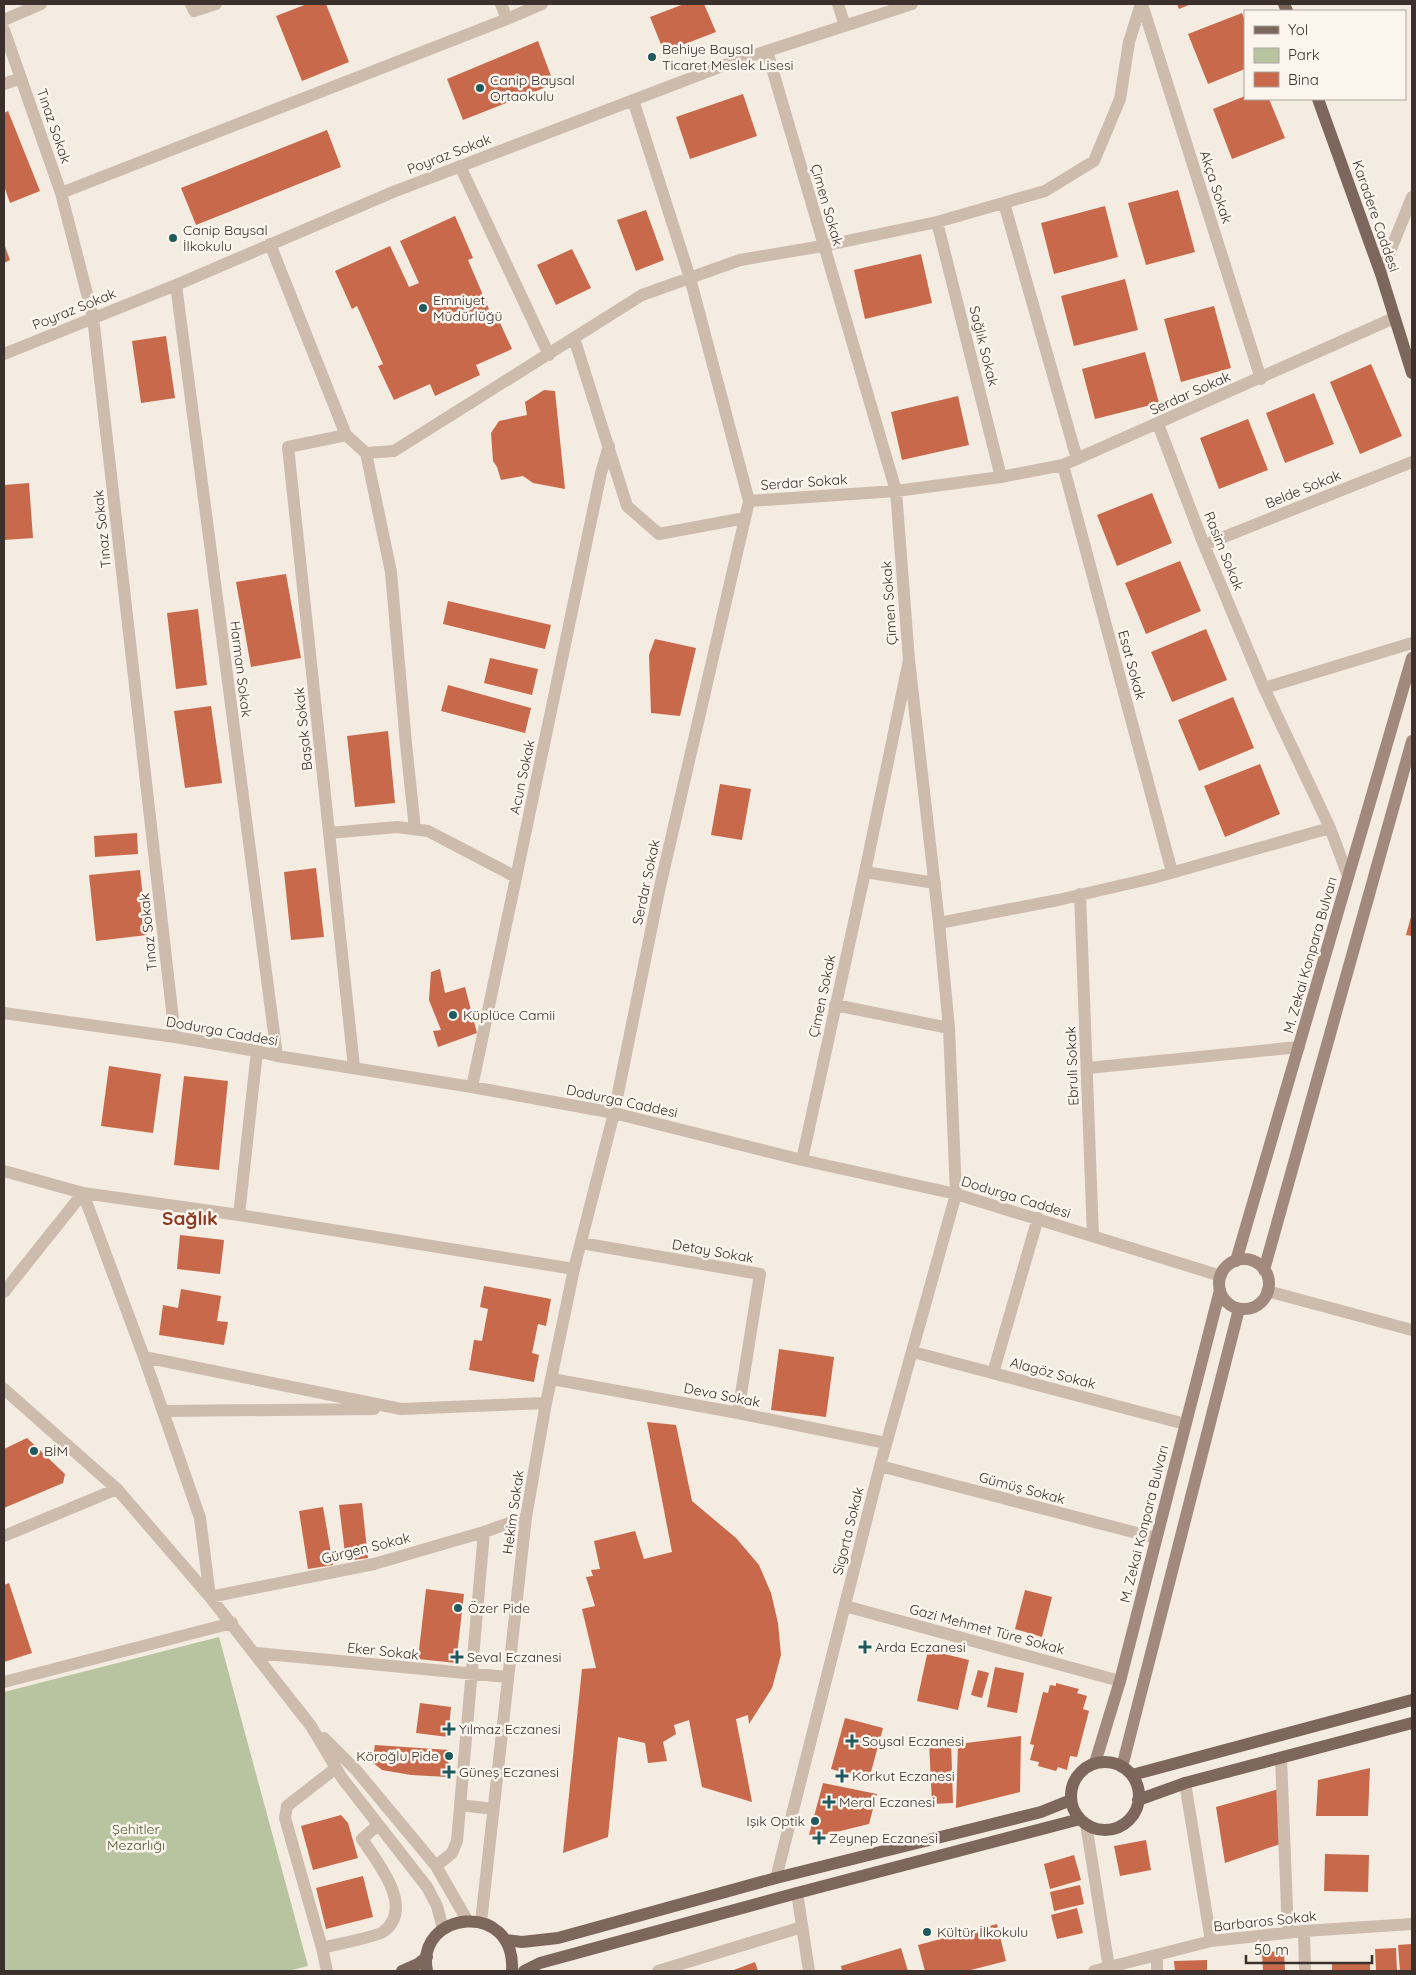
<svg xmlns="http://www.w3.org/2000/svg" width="1416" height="1975" font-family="Quicksand,sans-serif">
<rect width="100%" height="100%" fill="#f4ebe1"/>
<path fill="#b8c4a0" d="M219,1637L308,1966L288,1971H4V1692Z"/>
<path fill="#c8694b" d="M307,4H326L349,62L302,81L276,16Z
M684,4H704L716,32L664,52L650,17Z
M1177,4H1191L1179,9Z
M1242,13L1245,21V69L1208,84L1188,34Z
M538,41L554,84L463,120L447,79Z
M743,94L757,136L690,159L676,117Z
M1245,96V99H1269L1285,138L1232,159L1213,109Z
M8,111L40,191L10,203L4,186V113Z
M327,130L341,167L196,225L181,188Z
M1178,190L1195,252L1146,265L1128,203Z
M1105,206L1118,257L1054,274L1041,223Z
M646,210L664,260L636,271L617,220Z
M455,216L473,258L468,260L491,314L495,312L512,349L476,365L480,375L435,396L430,384L394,400L378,366L383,364L357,306L352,309L335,271L390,246L409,287L419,283L400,241Z
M4,244L10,260L4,263Z
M572,249L591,288L556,305L537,265Z
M921,254L932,303L865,319L854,270Z
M1125,279L1138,330L1074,346L1061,296Z
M1214,306L1231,368L1181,382L1164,319Z
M166,336L175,398L141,403L132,341Z
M1145,352L1159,403L1095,419L1082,369Z
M1371,364L1402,436L1360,454L1330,382Z
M544,390L555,391L565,489L533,483L523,476L501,480L497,467L493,461L491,433L499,421L527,415L525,402Z
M1314,393L1334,444L1285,463L1266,413Z
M958,396L969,445L902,460L891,412Z
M1248,419L1268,470L1219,489L1200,438Z
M29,483L33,538L4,540V485Z
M1152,493L1172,543L1117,566L1097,515Z
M1180,561L1201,611L1146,634L1125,583Z
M286,574L301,658L251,667L236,582Z
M448,601L551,625L545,649L443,624Z
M198,609L207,685L176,689L167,613Z
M1206,629L1227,680L1172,702L1151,652Z
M655,639L696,648L680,716L651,713L649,655Z
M490,658L538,669L532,695L484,683Z
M448,685L531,708L525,733L441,711Z
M1233,697L1254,748L1199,771L1178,720Z
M211,706L222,783L185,788L174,711Z
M388,731L395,803L355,807L347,736Z
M1260,764L1280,814L1225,837L1204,786Z
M720,784L751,789L742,840L711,835Z
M137,833L138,854L95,857L94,836Z
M316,868L324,937L291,940L284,872Z
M140,870L147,935L96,941L89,875Z
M1412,913V936L1406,935Z
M440,969L445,993L465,987L477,1033L438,1047L433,1031L441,1030L429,1000L431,972Z
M109,1066L161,1074L153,1133L101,1126Z
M184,1076L228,1081L219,1170L174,1165Z
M180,1235L224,1240L220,1274L177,1269Z
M484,1286L551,1299L546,1326L538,1324L532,1353L539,1355L534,1382L469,1370L474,1340L482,1341L488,1309L480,1307Z
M181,1289L221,1296L217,1321L228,1322L224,1345L159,1335L163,1305L178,1308Z
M779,1349L834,1357L826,1417L771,1410Z
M647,1422L676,1425L692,1501L736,1538L759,1565L771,1593L778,1623L781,1655L772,1688L749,1724L748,1715L736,1719L752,1802L702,1787L689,1720L674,1725L676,1734L663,1742L667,1761L648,1763L645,1743L618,1737L608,1837L563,1853L582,1669L596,1668L582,1609L595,1606L586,1577L593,1576L591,1570L600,1569L594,1541L635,1531L644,1559L672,1552Z
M27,1438L65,1474L63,1483L4,1508V1449Z
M362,1503L368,1558L346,1561L339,1505Z
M323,1507L333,1565L308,1569L299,1511Z
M9,1583L32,1653L4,1662V1585Z
M426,1589L464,1594L456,1663L418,1659Z
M1025,1590L1052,1597L1042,1637L1015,1629Z
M928,1650L969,1660L958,1710L917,1701Z
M995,1667L1024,1673L1017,1713L987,1707Z
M978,1670L989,1673L982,1698L971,1695Z
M1056,1683L1079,1689L1077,1693L1087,1696L1083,1709L1089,1711L1077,1757L1070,1756L1067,1770L1058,1767L1056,1771L1038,1766L1039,1762L1030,1760L1034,1745L1030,1744L1043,1692L1048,1693L1050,1685L1056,1686Z
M420,1703L451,1707L448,1737L416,1733Z
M845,1718L883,1728L869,1779L831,1769Z
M1021,1736L1020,1792L956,1808L958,1744Z
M951,1740L953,1803L932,1804L929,1741Z
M375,1745L449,1750L448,1777L411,1775L382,1770L372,1762Z
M1370,1768L1368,1816H1316L1318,1780Z
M823,1783L877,1794L869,1824L824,1835H809Z
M1279,1789L1280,1844L1225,1863L1216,1807Z
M341,1815L348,1823L358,1858L313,1870L301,1826Z
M1146,1840L1151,1870L1120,1876L1114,1846Z
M1325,1854L1369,1855L1368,1892L1324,1891Z
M1074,1855L1081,1880L1050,1889L1044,1864Z
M363,1876L373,1917L326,1929L316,1888Z
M1080,1885L1084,1904L1054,1911L1050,1892Z
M1077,1908L1083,1933L1057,1939L1051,1915Z
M997,1924L1006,1961L967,1971H925L918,1945Z
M1412,1944V1971H1400L1398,1945Z
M901,1948L908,1971H842L841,1966Z
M1396,1948L1397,1971H1376L1375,1949Z
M1284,1951L1285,1971H1263L1262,1952Z
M1207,1960V1971H1175L1174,1961Z
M755,1962L758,1971H731Z
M1332,1962L1370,1963V1971H1332Z"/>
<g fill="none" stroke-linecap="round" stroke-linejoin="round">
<path stroke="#cdbbac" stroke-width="12" d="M191,4L194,11L216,4
M501,4L507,19L542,4
M838,4L845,26
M1142,4L1261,379
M4,20L41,4
M4,30L61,193L93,317L175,1037
M767,51L896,491L909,660L865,872L802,1160
M4,84L21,78
M633,100L690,278L749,501
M460,166L549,355
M61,193L507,19
M1004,203L1077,459
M937,222L1001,477
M270,244L346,435L366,453L394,451L642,295L740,260L823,246L937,222L1045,191L1094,161L1120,99L1129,42L1141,4
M1381,274L1412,197
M176,285L277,1056
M574,338L627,506L659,534L745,518
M4,354L176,285L393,192L733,62L912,4
M1158,424L1204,545L1264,688
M346,435L288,447L354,1067
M366,453L391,572L406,744L415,829
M1063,465L1172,872
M1204,545L1412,462
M329,833L397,827L428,831L516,877
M865,872L935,883
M1348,876L1330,828L1264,688L1412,643
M1080,894L1093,1236
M939,923L1058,900L1153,878L1330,828
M835,1005L949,1028
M4,1013L175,1037L257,1051L277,1056L472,1087L614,1113L802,1160L956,1194L1221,1276
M1088,1068L1299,1047
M472,1087L601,473L609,446
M4,1171L83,1193L239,1215L574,1269
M83,1193L144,1357
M239,1215L257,1051
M581,1243L760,1274L738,1413
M1267,1291L1412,1330
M4,1292L83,1193
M913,1352L1185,1424
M993,1373L1038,1218
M552,1379L738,1413L886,1443
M4,1389L117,1489L210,1597L311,1726L342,1778L427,1887L437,1906L443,1929
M164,1411L374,1409
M880,1466L1156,1538
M526,1517L484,1532L374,1564L210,1597L200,1518L144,1357L401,1409L546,1403
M4,1536L117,1489
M845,1606L1120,1681
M256,1653L507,1677
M4,1682L232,1623
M324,1738L356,1770L436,1866L467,1920
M1281,1758L1288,1933
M1185,1783L1211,1941
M460,1805L493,1809
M1086,1824L1109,1968
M436,1866L452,1853L457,1841L484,1532
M776,1878L880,1466L956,1194L949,1028L939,923L909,660
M797,1893L809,1971
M481,1922L526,1517L546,1403L574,1269L614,1113L659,891L749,501L896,491L1001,477L1063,465L1394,318
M1304,1931L1305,1971
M322,1948L285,1818L287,1806L336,1768
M1157,1955V1971
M327,1971L322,1948C334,1945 375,1937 383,1932C416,1908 377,1862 362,1839L378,1825
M658,1971L802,1927
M1094,1971L1211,1941L1304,1931L1412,1924"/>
<path stroke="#a18a7d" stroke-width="12" d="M1219 1284a25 25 0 1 1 50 0a25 25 0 1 1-50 0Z
M1236,1261L1412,658
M1264,1270L1412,741
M1095,1763L1120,1681L1220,1290
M1122,1767L1239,1309"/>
<path stroke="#7d675c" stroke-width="12" d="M1284,4L1287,11
M1318,99L1381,274L1412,373
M1071 1796a34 34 0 1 1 68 0a34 34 0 1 1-68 0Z
M1132,1775L1412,1700
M1138,1800L1185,1783L1412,1723
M506,1940L522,1942L558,1938L776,1878L1041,1812L1071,1800
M402,1971L418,1964L427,1957
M427,1971C415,1911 516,1899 512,1971
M524,1971L540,1963L797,1893L1080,1819"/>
</g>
<g fill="#1f5a5e" stroke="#fbf5ee" stroke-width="2">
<circle cx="652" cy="57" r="5"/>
<circle cx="480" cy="88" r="5"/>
<circle cx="173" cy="238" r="5"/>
<circle cx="423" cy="308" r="5"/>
<circle cx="453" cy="1015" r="5"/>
<circle cx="34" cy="1451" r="5"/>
<circle cx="458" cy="1608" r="5"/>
<path d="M862.5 1639.5h5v5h5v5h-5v5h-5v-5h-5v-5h5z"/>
<path d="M454.5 1649.5h5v5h5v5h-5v5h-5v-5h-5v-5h5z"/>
<path d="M446.5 1721.5h5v5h5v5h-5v5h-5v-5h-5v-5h5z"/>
<path d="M849.5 1733.5h5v5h5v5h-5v5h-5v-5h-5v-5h5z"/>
<circle cx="449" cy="1756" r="5"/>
<path d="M446.5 1764.5h5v5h5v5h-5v5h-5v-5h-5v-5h5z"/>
<path d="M839.5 1768.5h5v5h5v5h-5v5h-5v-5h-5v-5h5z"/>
<path d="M826.5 1794.5h5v5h5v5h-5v5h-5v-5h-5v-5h5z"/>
<circle cx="815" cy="1821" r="5"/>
<path d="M816.5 1830.5h5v5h5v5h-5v5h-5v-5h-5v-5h5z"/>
<circle cx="927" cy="1932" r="5"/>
</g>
<g text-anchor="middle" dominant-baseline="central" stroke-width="5" stroke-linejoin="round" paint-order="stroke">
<g font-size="14" fill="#3b302b" stroke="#fbf5ee" text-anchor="start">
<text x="662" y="49">Behiye Baysal<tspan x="662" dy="16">Ticaret Meslek Lisesi</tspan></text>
<text x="490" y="80">Canip Baysal<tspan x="490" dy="16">Ortaokulu</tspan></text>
<text x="183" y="230">Canip Baysal<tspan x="183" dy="16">İlkokulu</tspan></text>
<text x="433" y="300">Emniyet<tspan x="433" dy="16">Müdürlüğü</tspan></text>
<text x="463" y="1015">Küplüce Camii</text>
<text x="44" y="1451">BİM</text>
<text x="468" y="1608">Özer Pide</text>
<text x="875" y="1647">Arda Eczanesi</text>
<text x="467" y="1657">Seval Eczanesi</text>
<text x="459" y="1729">Yılmaz Eczanesi</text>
<text x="862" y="1741">Soysal Eczanesi</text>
<text x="439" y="1756" text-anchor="end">Köroğlu Pide</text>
<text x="459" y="1772">Güneş Eczanesi</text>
<text x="852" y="1776">Korkut Eczanesi</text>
<text x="839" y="1802">Meral Eczanesi</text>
<text x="805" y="1821" text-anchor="end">Işık Optik</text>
<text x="829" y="1838">Zeynep Eczanesi</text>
<text x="937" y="1932">Kültür İlkokulu</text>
</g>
<g font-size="14" fill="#3b302b" stroke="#fbf5ee">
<text transform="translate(54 126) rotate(71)">Tınaz Sokak</text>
<text transform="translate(449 154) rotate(-21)">Poyraz Sokak</text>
<text transform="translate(1216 187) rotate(72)">Akça Sokak</text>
<text transform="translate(827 205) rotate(74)">Çimen Sokak</text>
<text transform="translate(1376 216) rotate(71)">Karadere Caddesi</text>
<text transform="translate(74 309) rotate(-22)">Poyraz Sokak</text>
<text transform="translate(984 346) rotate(76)">Sağlık Sokak</text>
<text transform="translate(1190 393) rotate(-24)">Serdar Sokak</text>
<text transform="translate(804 482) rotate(-4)">Serdar Sokak</text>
<text transform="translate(1303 489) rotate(-22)">Belde Sokak</text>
<text transform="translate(102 529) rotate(-96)">Tınaz Sokak</text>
<text transform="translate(1224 551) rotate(68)">Rasim Sokak</text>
<text transform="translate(889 603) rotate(-94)">Çimen Sokak</text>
<text transform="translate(1132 665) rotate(75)">Esat Sokak</text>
<text transform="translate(241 669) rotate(83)">Harman Sokak</text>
<text transform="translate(303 729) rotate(-96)">Başak Sokak</text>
<text transform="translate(522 777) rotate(-78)">Acun Sokak</text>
<text transform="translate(646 882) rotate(-78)">Serdar Sokak</text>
<text transform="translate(148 932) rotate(-96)">Tınaz Sokak</text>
<text transform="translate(1310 955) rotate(-74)">M. Zekai Konpara Bulvarı</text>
<text transform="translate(822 996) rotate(-78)">Çimen Sokak</text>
<text transform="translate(222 1031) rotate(10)">Dodurga Caddesi</text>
<text transform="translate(1072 1066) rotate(-92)">Ebruli Sokak</text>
<text transform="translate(622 1101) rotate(12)">Dodurga Caddesi</text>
<text transform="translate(1016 1197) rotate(17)">Dodurga Caddesi</text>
<text transform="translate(713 1251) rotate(10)">Detay Sokak</text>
<text transform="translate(1053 1373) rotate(15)">Alagöz Sokak</text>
<text transform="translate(722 1395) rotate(11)">Deva Sokak</text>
<text transform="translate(1022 1488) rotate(15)">Gümüş Sokak</text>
<text transform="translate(513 1512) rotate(-82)">Hekim Sokak</text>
<text transform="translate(1144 1524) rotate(-76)">M. Zekai Konpara Bulvarı</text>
<text transform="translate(848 1531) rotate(-76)">Sigorta Sokak</text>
<text transform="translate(366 1548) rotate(-14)">Gürgen Sokak</text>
<text transform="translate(987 1629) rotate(15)">Gazi Mehmet Türe Sokak</text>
<text transform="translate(383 1651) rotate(6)">Eker Sokak</text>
<text transform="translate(1265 1921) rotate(-6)">Barbaros Sokak</text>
</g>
<g font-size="14" fill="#4a5a2e" stroke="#fbf5ee">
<text x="136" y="1829">Şehitler<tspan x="136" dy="16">Mezarlığı</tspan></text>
</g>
<g font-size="19" font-weight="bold" fill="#8c3b22" stroke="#fbf5ee">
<text x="190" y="1218">Sağlık</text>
</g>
</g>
<rect width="1416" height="1975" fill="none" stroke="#3b302b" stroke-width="10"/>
<rect x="1244" y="10" width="162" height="90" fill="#fbf5ee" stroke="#aea6a0"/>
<rect x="1254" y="26" width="25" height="8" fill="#7d675c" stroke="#aea6a0"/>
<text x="1288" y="35" font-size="15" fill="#3b302b">Yol</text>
<rect x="1254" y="48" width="25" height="15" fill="#b8c4a0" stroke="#aea6a0"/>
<text x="1288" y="60" font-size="15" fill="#3b302b">Park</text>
<rect x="1254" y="72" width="25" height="15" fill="#c8694b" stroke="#aea6a0"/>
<text x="1288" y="85" font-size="15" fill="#3b302b">Bina</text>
<path d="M1246 1955v8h126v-8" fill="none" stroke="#3b302b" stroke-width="2.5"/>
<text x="1254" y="1955" font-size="15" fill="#3b302b" stroke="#fbf5ee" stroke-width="4" paint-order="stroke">50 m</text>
</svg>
